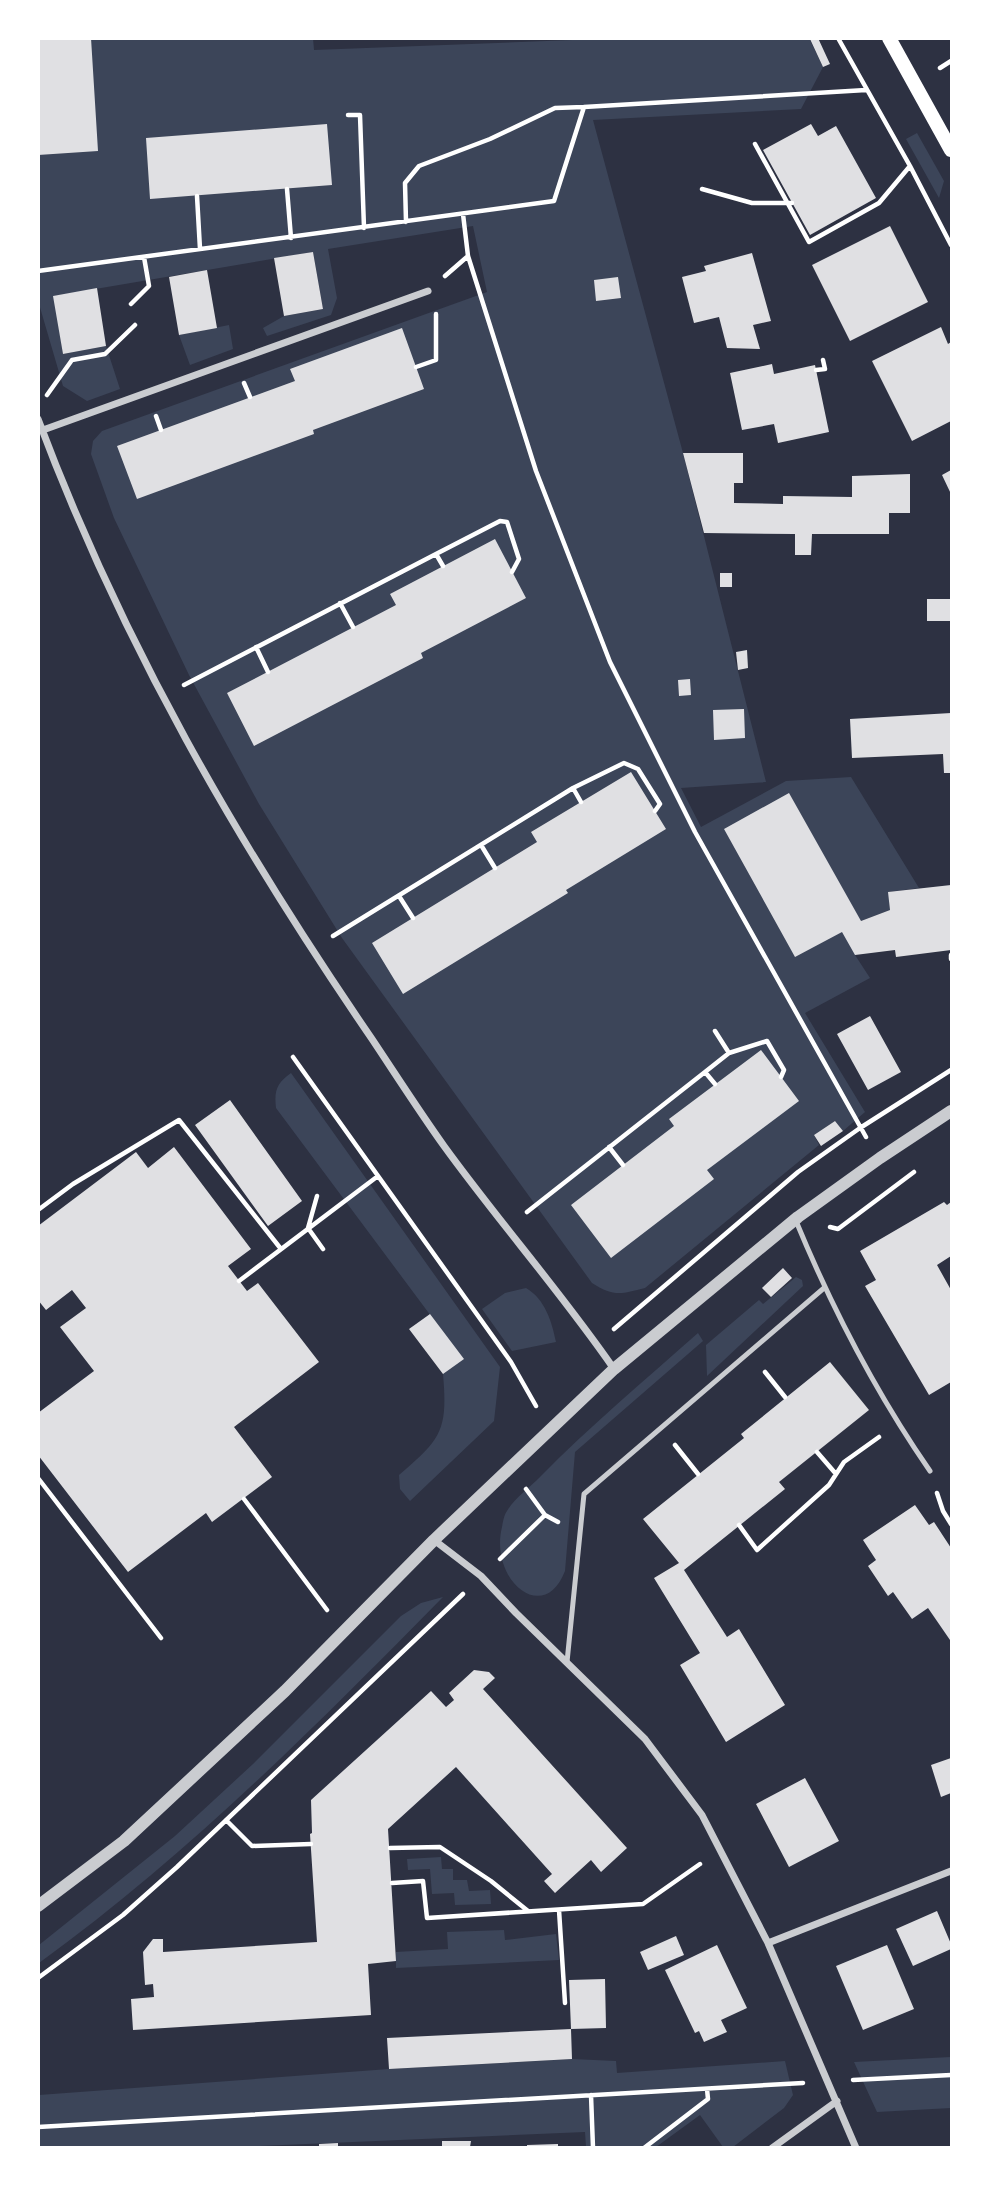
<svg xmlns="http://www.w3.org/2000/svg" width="990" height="2186" font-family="'PT Sans Narrow',sans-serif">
<rect width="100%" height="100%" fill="#2d3142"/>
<path fill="#3c4559" d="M313,38L314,50L623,38H809L823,67L801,109L593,120L683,453L766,782L681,788L701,827L786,781L851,777L919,888L889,892L890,910L861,921L855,955L870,978L805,1013L865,1112L843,1131L835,1121L814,1135L819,1145L645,1288C621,1294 614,1297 592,1283L342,938L259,804L189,675L114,518L91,454L93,441L102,431L487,292L473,226L328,249L337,298L331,315L267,336L263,328L284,316L323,309L313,252L54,296L63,354L106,346L120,389L87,401L63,386L39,304L38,39Z
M917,133L944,181L939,198L906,139Z
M229,325L233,349L190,365L179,335Z
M291,1073L500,1367L494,1421L410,1501L400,1489L399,1475C441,1439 448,1431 443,1374L463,1359L276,1108C274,1090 277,1083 291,1073Z
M796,1277L802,1280L803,1286L707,1376L706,1345L759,1300L763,1304Z
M526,1288C545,1299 552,1322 556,1342L512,1351L482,1309L505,1293Z
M698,1333L703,1341L575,1452L565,1571C544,1626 489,1580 502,1527C503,1522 504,1515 507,1511C514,1499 530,1487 540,1477C590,1426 645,1380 698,1333Z
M443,1597C315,1727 187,1856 39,1963V1945L175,1836L253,1764L401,1616L421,1603Z
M441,1857L442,1869H453V1880H467L469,1891L490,1890L491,1904L455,1905L454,1893L432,1894L430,1869L408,1870L407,1859Z
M504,1930L505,1940L556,1934L559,1960L396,1968V1952L448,1949L447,1932Z
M951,2057V2108L877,2112L854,2062Z
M572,2059L616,2061L617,2073L785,2061L793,2095L784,2108L733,2147H723L700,2115L656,2147H586L585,2132L235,2147L39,2148V2095L389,2069Z"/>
<path fill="#e0e0e3" d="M38,38H91L98,151L38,155Z
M818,38L830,64L823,67L810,39Z
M327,124L332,185L150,199L146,138Z
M811,124L818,136L836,126L876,198L810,235L763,150Z
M890,226L928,302L850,341L812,265Z
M313,252L323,309L284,316L274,258Z
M752,253L771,321L753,325L760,349L727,348L719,317L694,323L682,277L706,271L704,266Z
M207,270L217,328L179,335L169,277Z
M618,277L621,298L596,301L594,280Z
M97,288L106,346L63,354L53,296Z
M941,327L948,344L951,342V421L912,441L872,361Z
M402,328L424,389L313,430L314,434L137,499L117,446L295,381L290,369Z
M772,364L774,374L815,365L829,432L778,443L774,424L742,430L730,373Z
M683,453H743V483H734V503L783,504V496L852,497V476L910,474V513H889V534H812L811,555H795V534L704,533Z
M951,470V494L942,475Z
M495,539L526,598L421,653L423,658L254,746L227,693L396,605L390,594Z
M720,573H732V587H720Z
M927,599H951V621H927Z
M747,650L748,668L738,670L736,652Z
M690,679L691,695L679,696L678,680Z
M744,709L745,738L714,740L713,710Z
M951,713V773H944L943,754L852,758L850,719Z
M631,772L666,829L566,890L568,893L403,994L372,943L537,842L531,832Z
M789,793L861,921L890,910L888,892L951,885V950L896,957L895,950L855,955L842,932L795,957L724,829Z
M870,1016L901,1072L868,1090L837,1034Z
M761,1050L799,1101L707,1170L714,1179L611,1258L571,1205L674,1126L669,1119Z
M230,1100L302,1201L268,1226L195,1125Z
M835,1121L843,1131L821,1146L814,1135Z
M174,1147L251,1249L228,1266L247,1291L258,1283L319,1362L234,1427L272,1477L212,1522L206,1513L128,1572L38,1455V1413L94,1371L60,1327L86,1308L72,1290L46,1310L38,1300V1226L136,1152L148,1168Z
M944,1202L947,1205L951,1202V1256L937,1265L951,1290V1382L929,1395L865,1286L876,1280L860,1251Z
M783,1268L792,1278L771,1297L762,1288Z
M430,1314L464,1359L443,1374L409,1329Z
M830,1362L869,1410L779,1482L785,1489L684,1570L727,1637L739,1629L785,1705L726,1742L680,1665L700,1653L654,1578L679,1563L643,1519L744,1438L741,1434Z
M915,1505L929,1525L934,1522L951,1548V1639L950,1640L928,1608L912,1619L893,1592L888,1596L868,1566L876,1560L863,1540Z
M474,1670L489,1672L495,1678L483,1689L627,1848L601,1872L591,1860L555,1893L544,1881L552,1874L456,1767L388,1829L396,1961L368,1964L371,2015L133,2030L131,1999L154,1997L153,1984L145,1985L143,1952L153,1939H163V1952L317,1942L310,1834L312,1833L311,1800L431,1691L446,1707L454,1700L449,1693Z
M951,1758V1793L941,1797L931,1765Z
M805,1778L839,1841L789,1867L756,1804Z
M937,1911L951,1944V1949L913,1966L896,1929Z
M676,1936L684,1955L648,1970L640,1952Z
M717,1945L747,2008L721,2020L727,2032L704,2042L699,2031L695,2033L665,1970Z
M887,1945L914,2009L863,2030L836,1966Z
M605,1979L606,2028L571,2029L572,2059L389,2069L387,2038L571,2029L569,1980Z
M442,2141H471L470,2147H442Z
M338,2143V2147H319V2144Z
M558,2144V2147H527V2145Z"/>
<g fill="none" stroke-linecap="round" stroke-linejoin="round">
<path stroke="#fff" stroke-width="4.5" d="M838,38L910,166L951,245
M940,68L951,61
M348,115H360L364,228
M755,144L809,242L879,203L910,166
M287,189L291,238
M702,189L752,203H792
M197,196L200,249
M463,214L468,256L536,471L610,662L695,832L866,1137
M406,222L405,183L419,166L490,139L555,108L584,107
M38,271L554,201L584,107L866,90
M445,276L468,256
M131,304L149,286L144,257
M416,367L436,360V314
M816,370L825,369L823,360
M244,383L250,397
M47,395L72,360L105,354L135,325
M156,416L161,430
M436,554L500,521L507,522L519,559L512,572
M340,603L353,627
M256,647L268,672
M184,685L436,554L443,566
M573,788L624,763L638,769L660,804L655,811
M481,845L495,868
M399,896L413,918
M333,936L573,788L581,802
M951,955V959
M715,1031L729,1053
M293,1057L511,1362L536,1406
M705,1072L729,1053L767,1041L784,1070L781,1077
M609,1147L623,1165
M317,1196L308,1228L323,1249
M38,1210L73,1184L179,1120L281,1249
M527,1212L705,1072L715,1084
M830,1227L838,1229L914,1172
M239,1281L378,1176
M614,1329L798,1172L860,1128L951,1070
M765,1372L785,1397
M675,1445L698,1474
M817,1452L836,1474
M38,1478L161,1638
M526,1489L545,1515L558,1522
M937,1493L943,1511L951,1524
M244,1499L327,1610
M739,1525L757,1550L829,1485L844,1462L879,1437
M500,1559L545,1515
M226,1820L252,1846L311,1844
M390,1848L440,1847L491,1881L528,1911
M392,1883L423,1881L427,1918L643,1904L700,1864
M559,1910L565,2003
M38,1978L123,1915L177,1867L463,1594
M853,2080L951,2075
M591,2095L593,2148
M38,2127L803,2083
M644,2148L708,2099L707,2089"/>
<path stroke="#caccd0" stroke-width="5" d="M796,1221C832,1308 876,1393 930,1471
M567,1662L584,1494L824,1288"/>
<path stroke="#caccd0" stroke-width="7" d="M38,419C122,643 237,842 372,1039C396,1075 419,1111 444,1146C499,1222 561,1292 614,1369
M43,430L428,291
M434,1540L481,1576L516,1613L645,1739L702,1815L768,1943L856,2148
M768,1943L951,1871
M772,2148L837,2101"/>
<path stroke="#caccd0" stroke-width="12" d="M38,1906L124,1841L285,1691L434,1540L614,1369L798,1217L880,1158L951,1111"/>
<path stroke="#fff" stroke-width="14" d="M889,38L951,150"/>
</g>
<rect width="990" height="2186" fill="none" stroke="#ffffff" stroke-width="80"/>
</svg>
